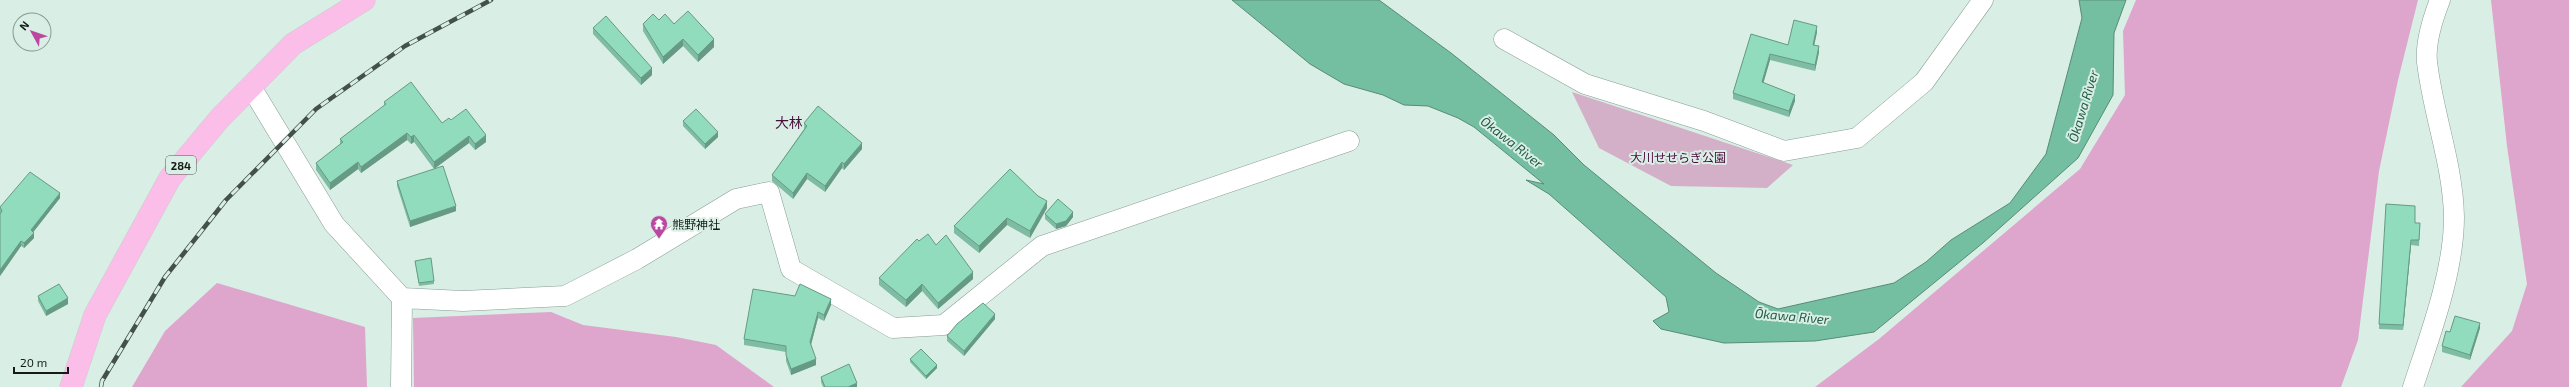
<svg xmlns="http://www.w3.org/2000/svg" width="2569" height="387" font-family="'Exo 2','Noto Sans JP',sans-serif">
<rect width="100%" height="100%" fill="#d9eee4"/>
<path fill="#d3b0c8" d="M1572,92L1793,165L1767,188L1671,186L1599,148Z"/>
<path fill="#dea5cd" d="M2136,0H2418L2398,80L2379,171L2358,340L2341,387H1815L1879,339L2080,169L2125,95L2123,31Z
M2491,0H2569V387H2461L2512,331L2527,284L2507,146Z
M217,283L365,327L367,387H132L165,331Z
M551,312L583,325L676,337L716,345L774,387H414L413,318Z"/>
<path fill="#74bea1" stroke="#578d78" d="M1232,0H1379L1451,53L1554,135L1584,165L1716,273L1759,302L1778,309L1894,283L1926,262L1951,240L2010,203L2046,154L2082,18L2079,0H2126L2114,33L2113,95L2078,158L1984,242L1874,332L1815,341L1724,343L1661,329L1653,321L1669,312L1666,297L1549,194L1526,180L1544,184L1474,127L1458,118L1428,106L1404,105L1383,95L1344,84L1310,64Z"/>
<g fill="none" stroke-linecap="round" stroke-linejoin="round">
<g stroke="#899d94" stroke-width="21">
<path id="street" d="M1504,39L1585,84L1704,121L1784,151L1857,138L1924,82L1983,0
M251,87L334,224L402,298L463,301L565,296L637,259L736,199L769,192L791,269L893,328L944,325L1042,246L1349,141
M401,387L402,298
M2413,387C2430,335 2454,272 2454,217C2453,164 2433,114 2427,62C2425,42 2433,18 2440,0"/>
</g>
<g stroke="#cbcdcc" stroke-width="23">
<path id="highway" d="M71,387L95,315L170,178L220,118L293,44L364,0"/>
</g>
<use href="#street" stroke="#fff" stroke-width="20"/>
<use href="#highway" stroke="#fbbee9" stroke-width="22"/>
<g stroke="#44504a" stroke-width="4.5">
<path id="rail" d="M101,387L102,381L165,277L226,200L316,109L405,46L491,0"/>
</g>
<use href="#rail" stroke="#d9eee4" stroke-width="3" stroke-dasharray="9" stroke-linecap="butt"/>
</g>
<path fill="#7ebda3" d="M659,20L674,24L714,47L698,62L683,46L663,64L643,31V24Z
M593,28L652,75L641,85L593,34Z
M1817,32L1814,45L1819,52L1815,71L1770,60L1763,83L1795,101L1789,117L1733,99V93L1751,34L1788,45Z
M384,102L442,123L451,120L486,142L475,150L469,143L434,169L414,142L411,144L407,140L361,173L358,169L330,190L316,170V163L340,145V139L384,106Z
M683,121L718,137L705,149L683,126Z
M804,123L862,149L844,170L842,168L825,192L807,179L793,199L772,181V175L804,129Z
M397,181L456,211L410,227L397,186Z
M60,198L33,232L34,238L24,248L21,246L0,276V207Z
M1047,208L1030,238L1007,225L979,253L954,233V226Z
M1045,214L1073,217L1066,226L1056,229L1045,219Z
M2415,223H2420L2419,246L2411,245L2403,330L2379,329V324Z
M919,241L936,245L973,279L938,309L922,291L906,307L879,285V278Z
M415,261L434,281V284L419,286Z
M38,296L68,304L46,316L38,301Z
M831,305L824,321L818,318L811,345L816,365L791,375L786,361V352L744,345V339Z
M995,319L964,356L947,341V336Z
M2480,328L2470,360L2442,352V346L2450,332Z
M910,359L937,368L926,379L910,362Z
M821,377L857,387H823L821,382Z"/>
<path fill="#669a85" d="M1817,26V32L1813,51V45Z
M683,39V46L663,64V57Z
M714,39V47L698,62V55Z
M1819,46V52L1815,71V65Z
M1770,54V60L1762,88V82Z
M652,68V75L641,85V78Z
M1795,95V101L1789,117V111Z
M718,132V137L705,149V144Z
M407,133V140L361,173V167Z
M414,135V142L411,144V137Z
M486,135V142L475,150V144Z
M469,136V143L434,169V162Z
M862,143V149L844,170V164Z
M358,162V169L330,190V183Z
M842,162V168L825,192V186Z
M807,173V179L793,199V193Z
M60,193V198L31,235V230Z
M1047,201V208L1030,238V231Z
M456,206V211L410,227V221Z
M1073,212V217L1066,226L1056,229V224Z
M1007,218V225L979,253V246Z
M34,233V238L24,248V243Z
M2411,240V245L2403,330V325Z
M21,241V246L0,276V270Z
M973,272V279L938,309V303Z
M922,284V291L906,307V300Z
M68,298V304L46,316V311Z
M831,299V305L824,321V315Z
M818,312V318L810,348V342Z
M995,314V319L964,356V351Z
M2480,323V328L2470,360V355Z
M816,359V365L791,375V369Z
M937,365V368L926,379V376Z
M857,383V387H848Z"/>
<path fill="#92dcbe" stroke="#669a85" d="M688,11L714,39L698,55L683,39L663,57L643,24L653,14L659,20L665,14L674,24Z
M606,16L652,68L641,78L593,28Z
M1794,20L1817,26L1813,45L1819,46L1815,65L1770,54L1762,82L1795,95L1789,111L1733,93L1751,34L1788,45Z
M411,82L442,123L449,118L451,120L466,109L486,135L475,144L469,136L434,162L414,135L411,137L407,133L361,167L358,162L330,183L316,163L343,142L340,139L386,104L384,102Z
M818,106L862,143L844,164L842,162L825,186L807,173L793,193L772,175L807,126L804,123Z
M696,109L718,132L705,144L683,121Z
M443,166L456,206L410,221L397,181Z
M1010,169L1038,196L1047,201L1030,231L1007,218L979,246L954,226Z
M30,172L60,193L31,230L34,233L24,243L21,241L0,270V214L2,211L0,207Z
M1058,199L1073,212L1066,221L1056,224L1045,214Z
M2386,204L2415,206V223H2420L2419,240H2411L2403,325L2379,324Z
M928,234L936,245L946,235L973,272L938,303L922,284L906,300L879,278L917,239L919,241Z
M431,258L434,281L419,283L415,261Z
M59,284L68,298L46,311L38,296Z
M800,284L831,299L824,315L818,312L810,342L816,359L791,369L786,355V346L744,339L753,289L795,296Z
M983,303L995,314L964,351L947,336L957,324Z
M2455,316L2480,323L2470,355L2442,346L2446,331L2450,332Z
M921,349L937,365L926,376L910,359Z
M849,364L857,383L848,387H825L821,377Z"/>
<defs>
<g id="temple-pin" transform="scale(0.9)"><path d="M0 17L-7.5 6A9.5 9.5 0 1 1 7.5 6Z" fill="#bb47a0" stroke="#d9eee4"/><path d="M0-6L5-2H3V0L6.5 2.5H4V6H1.5V3h-3V6H-4V2.5H-6.5L-3 0V-2H-5Z" fill="#fff"/></g>
</defs>
<g fill-rule="evenodd">
<use href="#temple-pin" x="659" y="224"/>
</g>
<g text-anchor="middle" dominant-baseline="central" stroke-width="4" stroke-linejoin="round" paint-order="stroke">
<rect fill="#d9eee4" stroke="#4f5b55" stroke-width="1" x="166" y="156" width="30" height="18" rx="3"/>
<g font-size="11" font-weight="bold" fill="#141c18">
<text x="181" y="165">284</text>
</g>
<g font-size="12" fill="#4b073e" stroke="#d9eee4">
<text x="1678" y="157">大川せせらぎ公園</text>
</g>
<g font-size="12" fill="#141c18" stroke="#d9eee4" text-anchor="start">
<text x="672" y="224">熊野神社</text>
</g>
<g font-size="13" font-style="italic" fill="#215b47" stroke="#d9eee4">
<text transform="translate(2083 106) rotate(-73)">Ōkawa River</text>
<text transform="translate(1512 142) rotate(38)">Ōkawa River</text>
<text transform="translate(1792 316) rotate(5)">Ōkawa River</text>
</g>
<g font-size="14" fill="#47103b" stroke="#d9eee4">
<text x="789" y="122">大林</text>
</g>
</g>
<g transform="translate(32 32) rotate(310)"><circle r="19" fill="#d9eee4" stroke="#8a9a92"/>
<path d="M0-3L7 15L0 10L-7 15Z" fill="#bb47a0"/>
<text y="-6" font-size="11" font-weight="bold" text-anchor="middle" fill="#141c18">N</text>
</g>
<path d="M14 367v6h54v-6" fill="none" stroke="#141c18" stroke-width="2"/>
<text x="20" y="367" font-size="12" fill="#141c18" stroke="#d9eee4" stroke-width="3" paint-order="stroke">20 m</text>
</svg>
